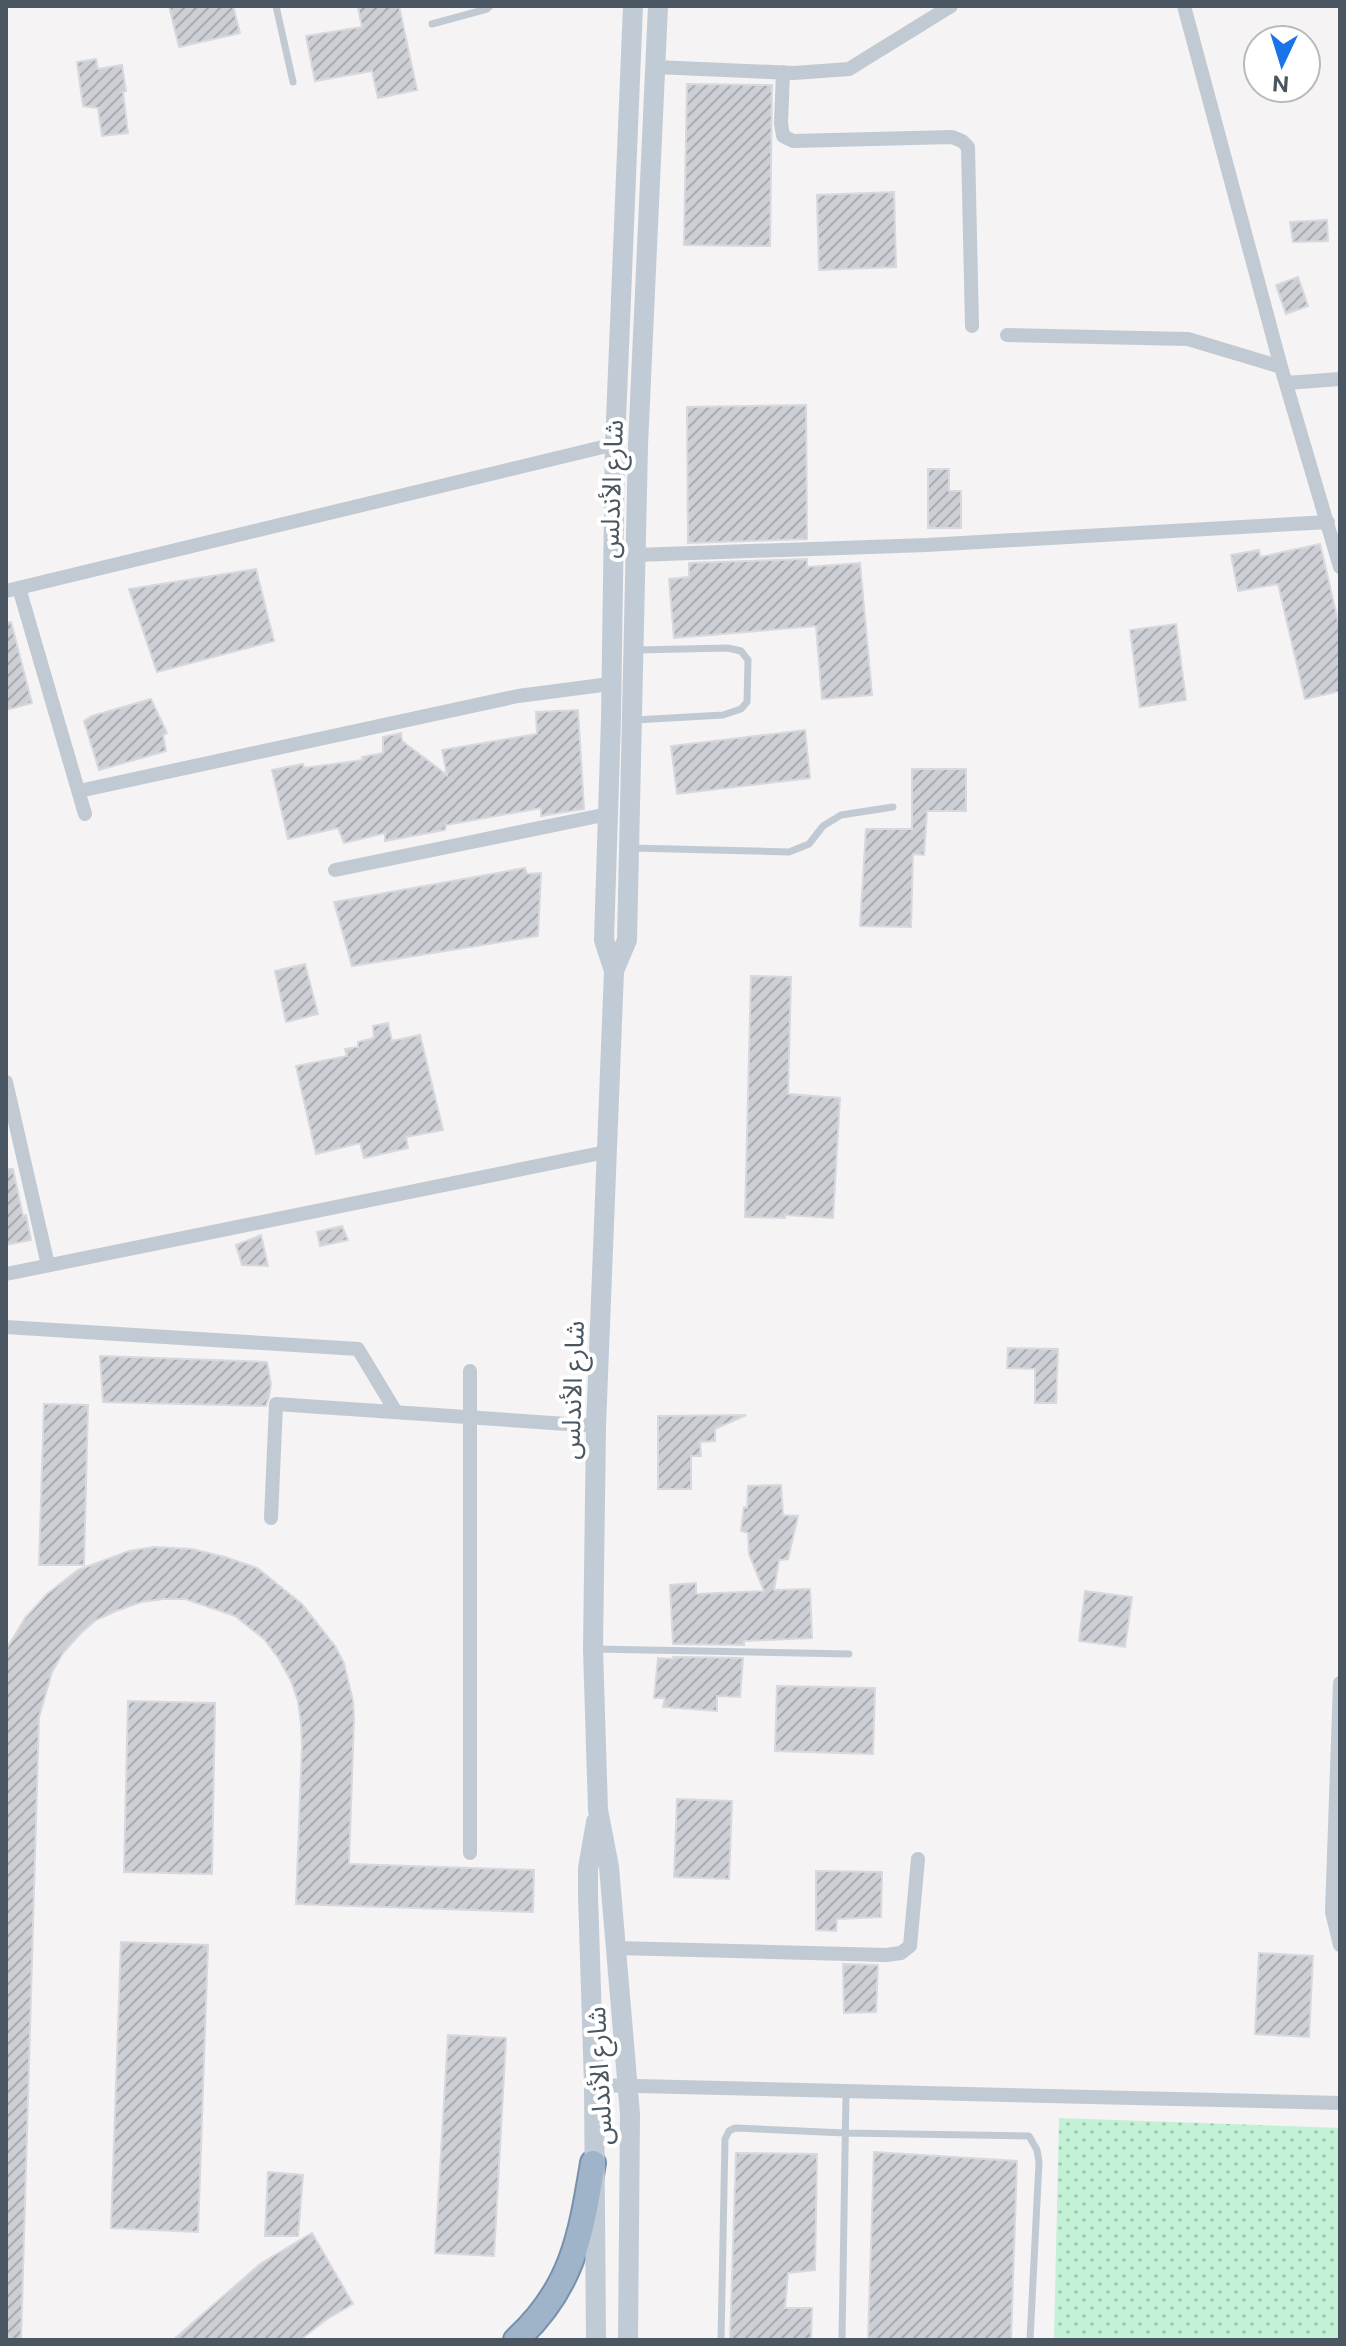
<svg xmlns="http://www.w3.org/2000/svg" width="1346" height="2346" font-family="'Public Sans','Noto Sans Arabic',sans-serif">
<defs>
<pattern id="green-dots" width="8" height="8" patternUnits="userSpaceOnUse" patternTransform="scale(2)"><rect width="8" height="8" fill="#c3f1d5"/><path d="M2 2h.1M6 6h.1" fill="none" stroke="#a0c6b0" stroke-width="1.8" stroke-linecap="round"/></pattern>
<pattern id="building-hatch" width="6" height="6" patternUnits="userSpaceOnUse" patternTransform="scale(2)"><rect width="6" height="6" fill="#cdcfd5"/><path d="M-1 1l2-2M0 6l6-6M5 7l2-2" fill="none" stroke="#a8abb0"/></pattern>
</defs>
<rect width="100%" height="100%" fill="#f5f3f3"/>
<path fill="url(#green-dots)" d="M1059,2118L1340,2128V2340H1054Z"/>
<path fill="url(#building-hatch)" stroke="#d7d9de" stroke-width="2" d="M169,6H233L240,33L179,47Z
M366,6H399L417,90L378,98L372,71L315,81L306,36L362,27L358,8Z
M96,59L98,69L122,65L126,91L123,92L128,133L102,136L98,108L83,106L77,62Z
M687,84L772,85L770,246L684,245Z
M894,192L896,267L819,270L817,195Z
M1327,220L1328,241L1293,242L1290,222Z
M1298,277L1308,306L1286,314L1276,285Z
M806,405L807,539L688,543L687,407Z
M928,469H949V491H961V528H928Z
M1320,544L1340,629V691L1305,699L1278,584L1238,591L1231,555L1259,550L1260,557Z
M807,559V567L860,563L872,695L822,699L816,626L674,638L669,579L689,577V563Z
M256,569L274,641L157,672L129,589Z
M11,622L32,703L6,710V623Z
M1176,624L1186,700L1140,707L1130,630Z
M151,699L167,733L163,735L166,751L99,770L84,721L92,716Z
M578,710L584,809L541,816V808L446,825L445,830L385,841V833L344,843L338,828L288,839L272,770L303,764L304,768L363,760L362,757L383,753V737L401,733L402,741L447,775L442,750L537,734L536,712Z
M805,730L810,778L677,794L671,746Z
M912,769H966V811H927L924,855L913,854L911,927L860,926L866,829H912Z
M525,868L527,874L541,873L538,936L352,966L334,902Z
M305,964L318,1014L286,1022L275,971Z
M751,976L791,977L788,1094L840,1098L833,1218L785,1215V1218L745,1217Z
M388,1023L392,1041L420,1035L443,1130L406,1137L408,1148L364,1158L360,1143L316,1154L296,1066L347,1056L345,1049L358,1047V1042L374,1038L373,1026Z
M6,1169H13L23,1216L26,1215L31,1240L6,1245Z
M342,1226L348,1240L320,1246L317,1232Z
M261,1235L268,1266L242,1265L236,1245Z
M1008,1348L1058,1349L1056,1403H1035V1369L1007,1368Z
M100,1356L267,1362L271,1384L269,1397L266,1406L103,1402Z
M44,1404L88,1405L84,1565H39Z
M746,1415L715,1429V1441L700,1442L701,1456H691V1489H658V1416Z
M781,1485L783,1515L798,1516L788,1559L779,1560L774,1590L810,1589L812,1638L744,1641V1645L673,1644L670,1585L696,1583V1594L764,1591L749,1554L748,1533L741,1531L744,1507L747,1508L748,1486Z
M154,1547L192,1549L225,1557L257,1568L302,1604L335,1646L344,1663L353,1701L354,1718L349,1864L534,1870L533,1912L296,1904L302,1746L301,1724L298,1701L291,1681L279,1659L264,1639L235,1616L185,1599H163L141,1602L116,1611L96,1620L81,1633L63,1653L52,1672L39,1717L21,2340H6V1650L25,1618L47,1594L78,1570L129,1551Z
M1085,1591L1132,1597L1125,1647L1079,1641Z
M673,1657L743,1658L740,1697L717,1696V1711L663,1707L665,1698H654L658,1658L673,1659Z
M777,1686L875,1688L873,1754L775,1751Z
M128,1701L215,1703L212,1874L124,1872Z
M677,1799L732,1801L729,1879L674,1877Z
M816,1871L882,1872L881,1917L837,1919L836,1931L816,1930Z
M121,1942L208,1945L198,2232L111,2228Z
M1259,1953L1313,1956L1309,2037L1255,2034Z
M843,1964L878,1965L876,2012L844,2013Z
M448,2035L506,2038L494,2256L435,2253Z
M874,2152L1017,2161L1011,2340H868Z
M736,2153L817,2154L815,2270L788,2273L785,2308H812L811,2340H730Z
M268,2172L303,2175L298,2236H265Z
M312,2233L353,2304L327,2319L300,2340H173L260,2264Z"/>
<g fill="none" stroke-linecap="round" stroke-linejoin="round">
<g stroke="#7690ad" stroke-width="28">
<path id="trunk" d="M516,2340C573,2288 581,2235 593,2163"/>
</g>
<path stroke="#c1cad2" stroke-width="7" d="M276,6L293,82
M432,24L487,9L490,6
M635,720L723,715L741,709L747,702L748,660L741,651L728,648L636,650
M632,848L789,852L809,844L823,826L841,815L893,807
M595,1649L849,1654
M721,2340L725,2139L729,2131L735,2128L845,2133L1029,2136L1037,2150L1039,2162L1030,2340
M842,2340L846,2092"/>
<path stroke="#c1cad2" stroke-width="14" d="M1184,6L1281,367L1340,567
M655,67L794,73L849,69L951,6
M783,72L781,123L783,136L793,141L952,137L962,141L968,147L972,326
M1007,335L1188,339L1281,367
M1286,383L1340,379
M635,555L927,545L1328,522
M19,588L85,814
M6,591L615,444
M79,791L518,696L610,684
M335,870L608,814
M6,1082L48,1265
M6,1274L606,1152
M6,1327L358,1349L396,1412
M470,1371V1853
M271,1518L276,1404L596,1426
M1340,1683L1332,1912L1340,1945
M616,1948L886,1955L901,1953L910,1946L918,1859
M594,2085L1340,2103"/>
<path stroke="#c1cbd6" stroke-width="20" d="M614,971L604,940L611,719L615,444L633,6
M596,1822L588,1868V1895L594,2085L596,2340
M628,2340L630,2114L609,1867L598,1810L593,1649L596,1426L614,971L627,940L638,445L658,6"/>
<use href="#trunk" stroke="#9fb4c9" stroke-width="24"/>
</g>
<g text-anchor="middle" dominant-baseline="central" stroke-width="8" stroke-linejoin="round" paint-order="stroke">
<g font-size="26" fill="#4a5661" stroke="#fff">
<text transform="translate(611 489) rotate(-88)">شارع الأندلس</text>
<text transform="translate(572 1390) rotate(-88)">شارع الأندلس</text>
<text transform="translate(599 2076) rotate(-93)">شارع الأندلس</text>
</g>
</g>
<rect width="1346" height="2346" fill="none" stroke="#4a5661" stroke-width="16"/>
<g transform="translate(1282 64) rotate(184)"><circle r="38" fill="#ffffff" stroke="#b7bbc0" stroke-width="2"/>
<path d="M0-6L14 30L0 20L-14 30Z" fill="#1a73e8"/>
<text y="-12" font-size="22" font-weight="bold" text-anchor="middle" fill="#4a5661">N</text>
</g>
</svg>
